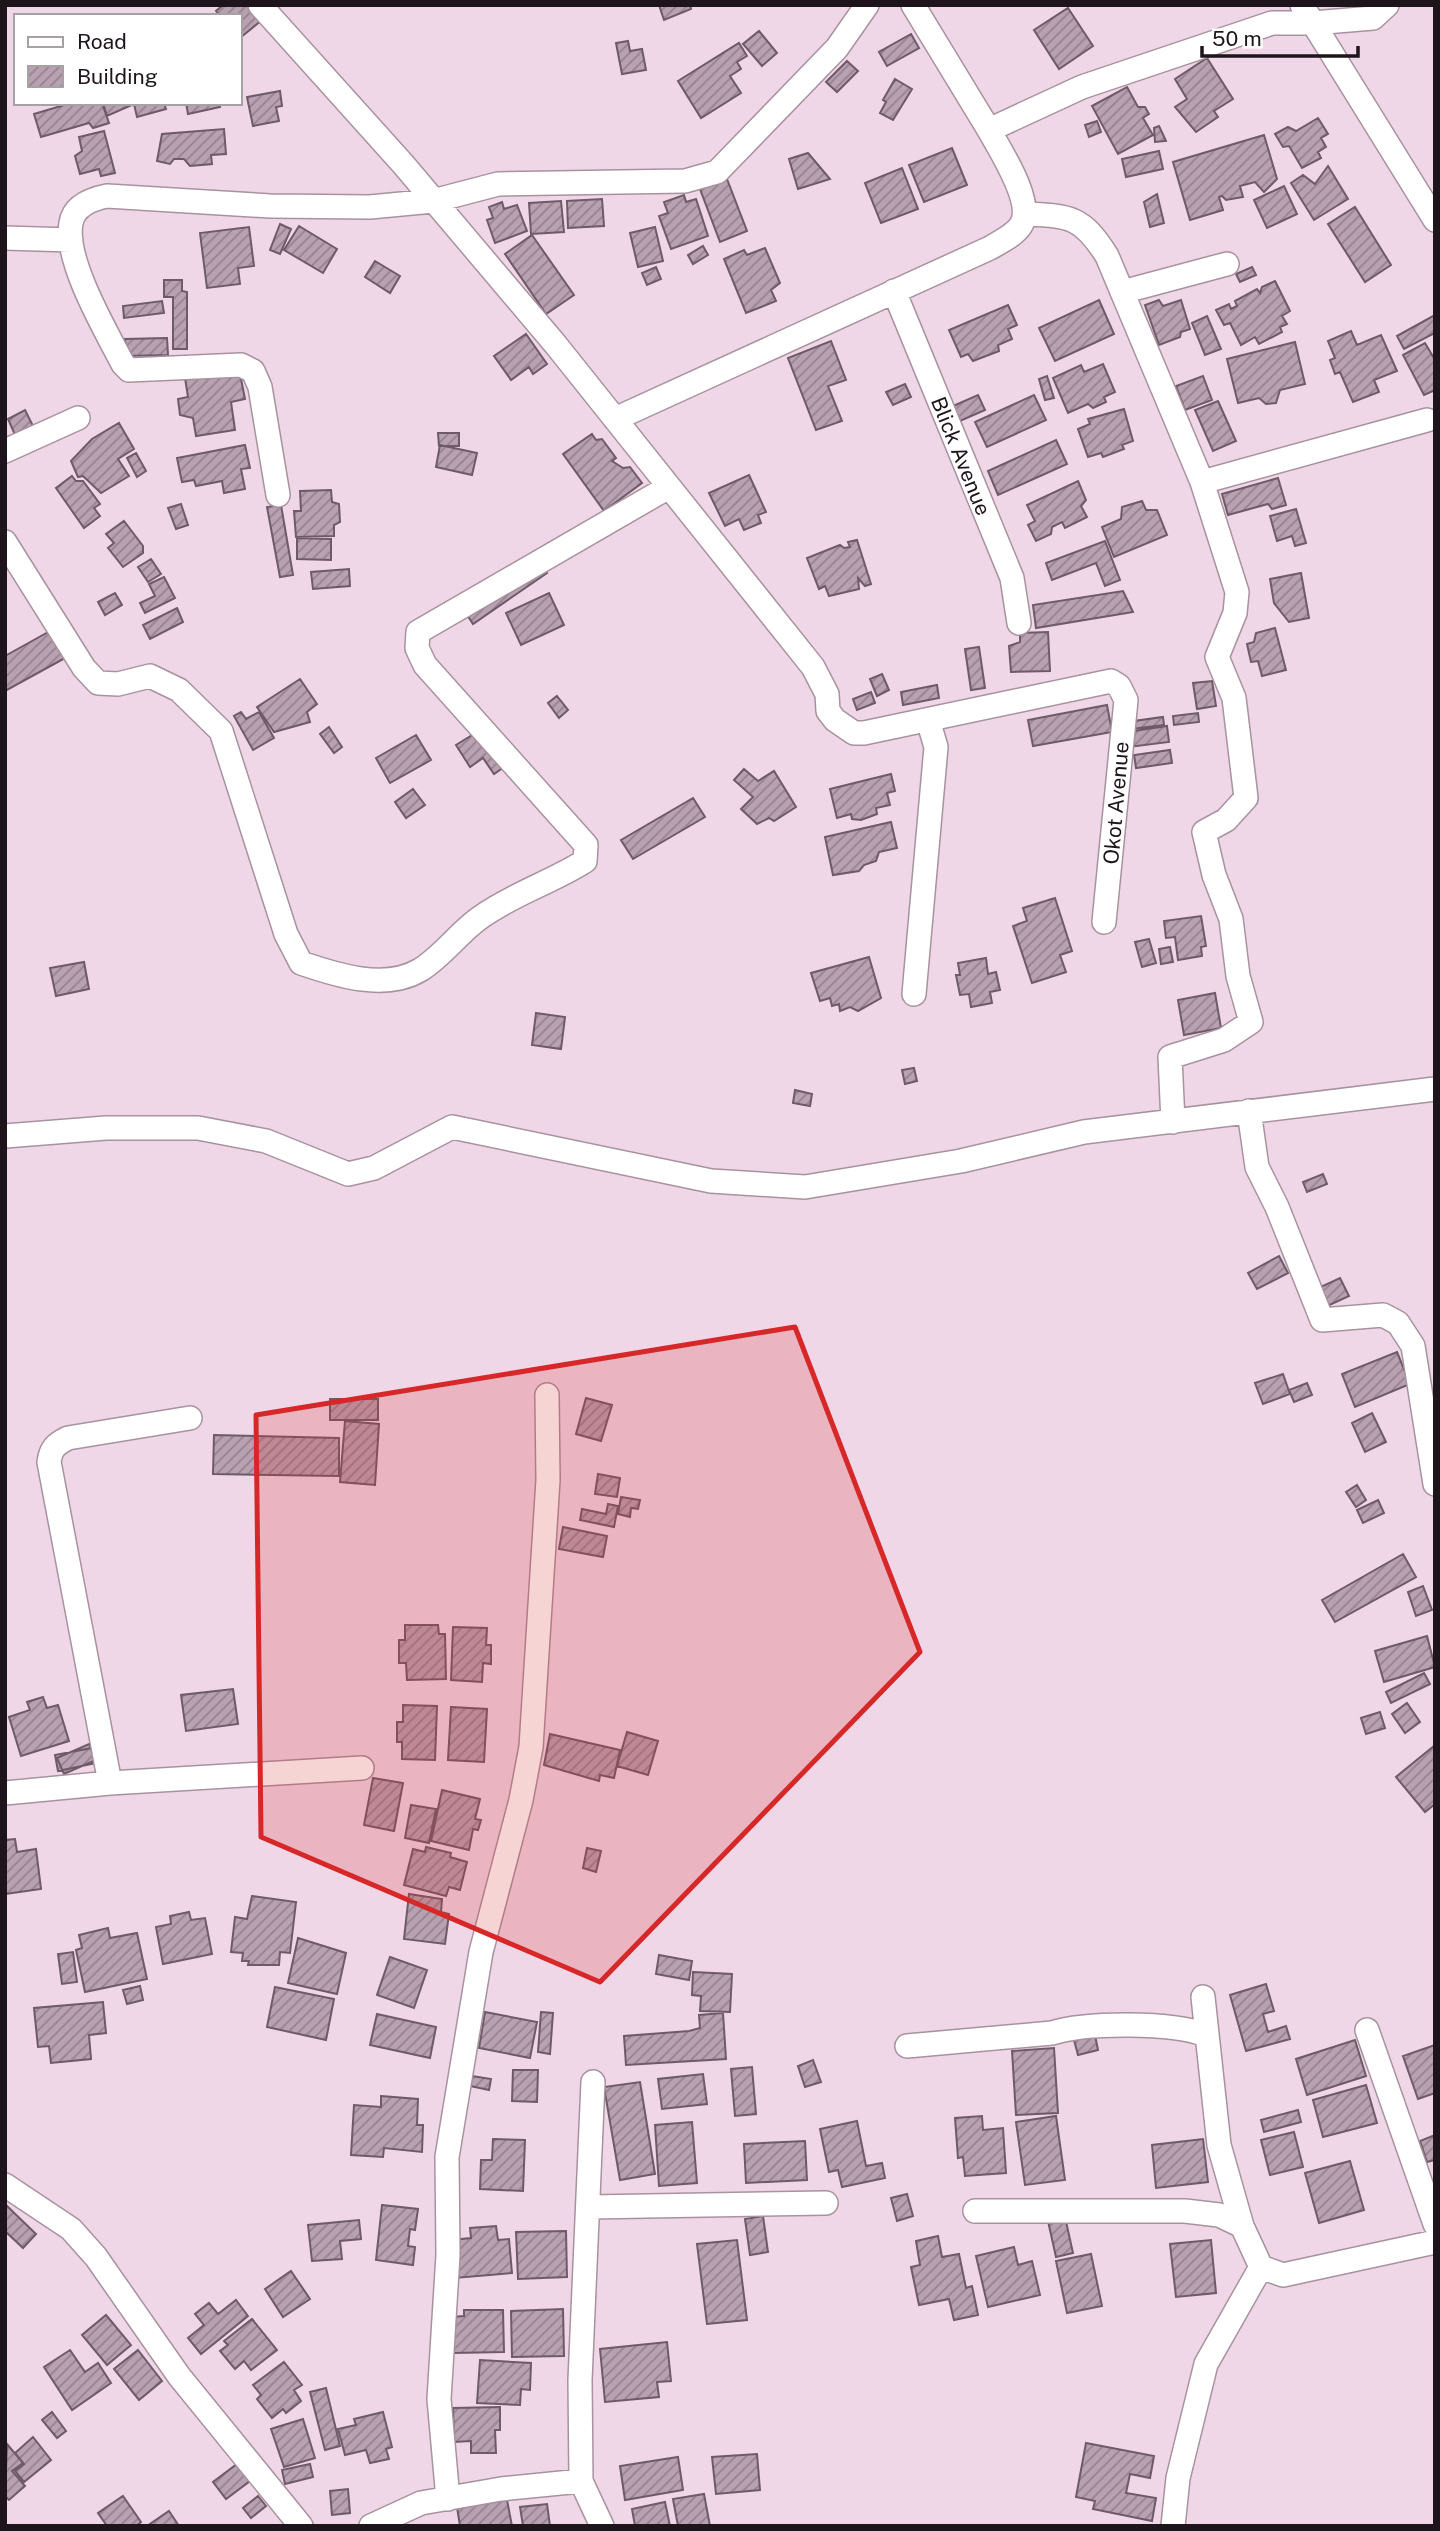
<svg xmlns="http://www.w3.org/2000/svg" width="1440" height="2531" font-family="'Public Sans',sans-serif">
<defs>
<pattern id="building-hatch" width="6" height="6" patternUnits="userSpaceOnUse" patternTransform="scale(1.75)"><rect width="6" height="6" fill="#b8a1b0"/><path d="M-1 1l2-2M0 6l6-6M5 7l2-2" fill="none" stroke="#95828e"/></pattern>
</defs>
<rect width="100%" height="100%" fill="#efd7e7"/>
<path fill="url(#building-hatch)" stroke="#6e5a68" stroke-width="2" d="M223,5H250L262,20L240,38V16H220L216,11Z
M659,5H690L691,9L664,20Z
M1068,8L1093,46L1059,69L1034,30Z
M759,31L777,53L762,66L743,44Z
M911,34L919,48L887,66L879,52Z
M628,41L630,51L642,49L646,70L622,74L616,43Z
M739,43L747,56L737,62L741,69L730,76L741,93L701,118L678,81Z
M1207,58L1233,99L1214,111L1218,117L1196,132L1175,107L1187,99L1175,79Z
M847,61L858,71L837,92L826,82Z
M895,79L912,89L893,120L880,113L886,102L883,100Z
M1127,87L1138,107H1145L1149,114L1143,118L1153,135L1118,154L1092,106Z
M280,91L282,106L276,107L279,121L253,126L247,97Z
M71,103H102L109,123L93,128L89,123L41,137L34,114Z
M103,103H164L166,109L137,117L134,104L107,116Z
M186,103H219L220,107L188,114Z
M1318,118L1328,134L1321,138L1326,147L1318,152L1321,158L1302,168L1289,146L1283,147L1275,134L1288,127L1296,131Z
M1097,121L1101,132L1089,137L1085,125Z
M1159,126L1166,141L1155,142L1154,128Z
M224,129L226,154L211,155L212,164L190,166L184,159H174L170,164L157,161L162,134Z
M104,131L115,173L101,176L99,169L80,174L75,156L82,151L79,137Z
M1264,135L1277,179L1264,192L1255,182L1240,186L1243,197L1226,200L1222,196L1219,197L1223,210L1190,220L1173,162Z
M952,148L967,185L924,202L909,165Z
M1159,151L1163,169L1126,177L1122,159Z
M808,153L830,179L798,189L789,159Z
M1328,166L1348,199L1314,220L1291,183L1303,175L1315,184Z
M902,168L918,209L881,223L865,183Z
M727,179L747,231L720,242L700,189Z
M1284,186L1297,214L1267,228L1254,200Z
M1157,194L1164,223L1150,227L1144,202Z
M684,195L686,202L696,199L708,236L671,249L659,216L668,213L664,202Z
M602,199L604,226L568,228L567,201Z
M561,201L564,232L531,234L529,203Z
M502,202L504,209L517,205L527,231L495,243L487,220L493,218L489,207Z
M1355,207L1391,265L1365,282L1328,224Z
M280,224L291,229L280,254L270,250Z
M299,226L337,249L323,273L284,250Z
M249,227L254,266L238,268L240,284L207,288L200,233Z
M655,227L663,261L638,267L630,233Z
M532,235L574,295L546,314L505,254Z
M703,246L708,255L693,264L688,255Z
M765,248L780,283L771,290L776,301L746,313L724,259L744,250L747,255Z
M375,261L400,276L390,293L365,277Z
M656,267L661,279L647,285L642,273Z
M1252,267L1256,275L1240,282L1236,274Z
M164,280H182V291L187,292V349H173V297H164Z
M1275,281L1290,311L1282,316L1287,324L1280,327L1282,332L1259,344L1255,337L1241,345L1230,323L1224,325L1216,310L1229,304L1231,309L1237,306L1235,301L1257,289L1260,293L1262,287Z
M1099,300L1114,334L1055,361L1039,328Z
M1159,300L1163,306L1181,300L1190,329L1181,332L1180,337L1159,345L1145,305Z
M162,301L164,313L124,318L123,306Z
M1008,305L1017,325L1008,329L1012,339L998,345L999,351L973,361L968,354L961,357L949,330Z
M1435,315V333L1404,349L1397,336Z
M1207,316L1221,349L1205,355L1192,323Z
M1351,331L1357,345L1381,335L1397,371L1374,380L1379,392L1353,402L1340,372L1335,374L1330,360L1335,358L1328,341Z
M526,334L547,364L533,374L529,367L511,380L494,356Z
M167,338L168,355L126,356L125,339Z
M831,341L846,380L828,386L842,421L816,430L788,358Z
M1295,342L1305,384L1280,390L1276,403L1266,404L1259,398L1238,403L1227,359Z
M1425,343L1435,360V390L1424,395L1403,355Z
M1103,364L1115,392L1104,397L1106,402L1093,408L1088,404L1068,413L1053,378L1081,365L1084,372Z
M239,369L245,399L231,402L235,430L196,436L193,418L180,415L178,399L188,397L185,378Z
M1047,376L1054,398L1045,400L1039,379Z
M1203,376L1212,400L1185,410L1176,386Z
M905,384L911,397L893,405L886,392Z
M978,395L985,410L960,421L953,406Z
M1034,395L1046,420L987,447L975,422Z
M1218,401L1236,441L1213,451L1195,410Z
M1124,409L1133,441L1122,445L1124,449L1103,457L1101,453L1088,457L1078,429L1090,424L1088,419Z
M25,410L33,426L15,435L8,419Z
M119,423L134,449L118,459L129,476L101,493L83,476L78,477L71,461L92,439Z
M438,433H459V446H439Z
M592,434L596,440L602,439L616,458L612,461L623,468L630,467L642,483L604,511L563,454Z
M1056,440L1067,464L998,495L988,471Z
M245,445L250,468L241,469L245,489L224,493L222,481L196,486L194,480L182,482L177,458Z
M440,445L477,453L472,475L436,467Z
M136,453L146,471L137,477L127,458Z
M749,475L766,512L758,515L761,523L744,530L739,519L725,526L709,493Z
M72,476L76,481H83L100,504L94,508L100,516L84,528L56,488Z
M1278,478L1286,505L1272,509L1268,504L1228,515L1222,494Z
M1078,481L1086,500L1081,506L1087,517L1065,528L1062,522L1052,527L1051,534L1036,541L1028,525L1035,521L1027,505Z
M331,490L332,502L339,504L340,522L334,525V536L296,537L294,511H301L300,491Z
M1142,501L1146,510H1157L1167,535L1114,557L1102,527L1121,519L1122,507Z
M181,504L188,525L176,529L168,508Z
M281,505L293,575L280,577L267,507Z
M1296,509L1306,543L1295,546L1292,536L1277,541L1270,516Z
M124,521L143,546V553L123,567L108,548L114,543L106,534Z
M297,538L331,539V560L297,559Z
M857,540L871,584L865,586L858,578L859,589L829,596L825,586L819,589L807,558L840,545L844,548L850,547L848,542Z
M1105,541L1120,580L1105,586L1096,563L1052,580L1046,563Z
M151,559L161,574L148,582L138,567Z
M537,559L547,573L473,624L464,610Z
M349,569L350,586L313,589L311,572Z
M1301,573L1309,618L1289,622L1274,603L1270,579Z
M164,577L175,598L145,613L140,603L155,596L149,584Z
M1123,591L1133,612L1036,628L1033,605Z
M115,593L122,605L105,615L98,602Z
M549,593L564,625L521,645L506,613Z
M177,608L183,622L150,639L143,625Z
M1275,628L1286,670L1262,676L1258,661L1251,662L1247,644L1254,642L1256,633Z
M50,631L65,658L5,691V656Z
M1048,632L1050,671L1011,672L1009,646L1020,642V633Z
M979,647L985,688L971,690L965,649Z
M882,674L889,690L877,696L870,679Z
M300,679L317,704L307,712L310,722L274,732L257,707Z
M1212,681L1216,706L1197,709L1193,683Z
M937,685L939,698L903,705L901,692Z
M871,692L875,703L857,710L853,699Z
M557,696L568,710L559,718L548,703Z
M1107,705L1112,732L1033,746L1028,720Z
M241,712L246,719L259,712L274,738L253,750L234,716Z
M1198,713L1199,722L1174,725L1173,716Z
M1163,717L1164,725L1131,729L1134,721Z
M1167,726L1169,742L1129,747L1127,732Z
M329,727L342,747L334,753L320,734Z
M480,730L504,767L494,774L483,758L470,767L456,745Z
M416,735L431,760L390,783L376,758Z
M1170,750L1172,763L1136,768L1134,755Z
M744,769L758,781L774,771L796,807L774,821L769,818L757,824L741,809L753,797L734,780Z
M891,774L895,791L887,793L890,805L876,808L877,814L861,820L852,819L851,814L837,818L830,789Z
M413,789L425,805L406,818L395,802Z
M693,798L705,817L633,859L621,840Z
M891,822L897,848L879,852L876,861L864,865L859,871L833,875L825,837Z
M1055,898L1072,951L1060,955L1066,972L1032,983L1013,926L1027,921L1023,908Z
M1201,916L1206,946L1201,947L1202,956L1178,960L1175,937L1166,938L1164,921Z
M1149,939L1156,963L1142,967L1135,942Z
M1170,947L1173,962L1161,964L1159,949Z
M869,957L881,998L858,1011L850,1007L840,1011L839,1004L832,1006L830,998L820,1001L811,973Z
M986,958L988,974L996,972L1000,990L990,992L992,1003L971,1007L969,994L960,995L956,975H960L958,963Z
M84,962L89,989L56,996L50,968Z
M1215,993L1221,1028L1184,1035L1178,1000Z
M536,1013L565,1017L561,1049L532,1045Z
M914,1068L917,1081L905,1084L902,1070Z
M795,1090L812,1094L810,1106L793,1103Z
M1323,1174L1327,1184L1307,1192L1303,1182Z
M1279,1256L1288,1273L1257,1289L1248,1273Z
M1340,1278L1349,1296L1321,1309L1312,1291Z
M1397,1352L1410,1384L1355,1407L1342,1374Z
M1283,1374L1290,1394L1263,1404L1255,1383Z
M1307,1383L1312,1395L1294,1402L1289,1390Z
M586,1398L612,1405L601,1441L576,1434Z
M330,1399H378V1420H330Z
M1372,1413L1386,1442L1365,1452L1352,1423Z
M345,1421L379,1424L375,1485L340,1482Z
M214,1435L339,1438V1476L213,1474Z
M598,1474L620,1478L617,1497L595,1494Z
M1357,1485L1366,1500L1356,1507L1346,1492Z
M621,1497L640,1500L638,1509L631,1508L630,1517L618,1514Z
M1378,1500L1384,1513L1363,1523L1357,1510Z
M608,1504L618,1506L614,1527L580,1520L582,1509L606,1514Z
M563,1527L607,1536L603,1557L559,1549Z
M1403,1554L1416,1577L1335,1622L1322,1600Z
M1423,1586L1432,1610L1416,1616L1408,1592Z
M405,1625H438L439,1634H445L446,1679L407,1680L406,1663H399V1640H405Z
M453,1627L487,1628L486,1645H491V1664L483,1663L482,1682L451,1680Z
M1427,1636L1435,1667L1384,1682L1375,1651Z
M1424,1673L1430,1684L1391,1703L1386,1692Z
M233,1689L238,1724L186,1731L181,1695Z
M43,1697L47,1708L58,1705L69,1741L21,1756L9,1717L30,1710L27,1702Z
M1407,1703L1420,1722L1405,1733L1392,1714Z
M403,1705L437,1706L435,1760L402,1759V1742H397V1722H403Z
M451,1707L487,1709L484,1762L448,1760Z
M1380,1712L1385,1728L1366,1734L1361,1718Z
M627,1732L658,1741L648,1775L617,1766Z
M550,1734L620,1750L614,1778L600,1775L599,1781L544,1765Z
M89,1744L96,1760L64,1774L57,1758Z
M1435,1745V1804L1425,1812L1396,1777Z
M92,1748L96,1763L58,1771L55,1755Z
M373,1778L403,1783L394,1831L364,1825Z
M442,1790L480,1799L475,1819L481,1820L478,1830L473,1829L469,1850L431,1841Z
M411,1805L436,1809L429,1843L405,1838Z
M15,1839L17,1852L36,1849L41,1889L5,1894V1840Z
M426,1847L451,1853L450,1857L467,1862L460,1890L449,1887L446,1896L404,1885L413,1849L425,1852Z
M587,1848L601,1851L596,1872L583,1868Z
M409,1894L442,1899L441,1912L449,1914L445,1944L404,1939Z
M252,1896L296,1902L290,1953L280,1952L279,1965H248L249,1961H242L243,1953L231,1952L235,1917L247,1919Z
M189,1912L191,1920L205,1918L212,1954L163,1964L156,1927L171,1924L170,1916Z
M108,1928L110,1938L137,1933L147,1979L85,1992L76,1950L82,1948L79,1935Z
M298,1938L346,1953L337,1994L288,1983Z
M73,1952L77,1982L62,1984L58,1954Z
M659,1955L692,1961L689,1980L656,1974Z
M390,1957L427,1970L414,2008L377,1995Z
M693,1972L732,1974L730,2012L700,2011L701,1996L692,1995Z
M1266,1984L1274,2011L1263,2014L1268,2032L1286,2026L1290,2039L1246,2051L1230,1995Z
M140,1986L143,2000L127,2004L123,1990Z
M275,1987L334,1999L326,2040L267,2027Z
M103,2002L106,2033L89,2035L91,2059L51,2063L49,2046L38,2047L34,2008Z
M485,2012L537,2022L530,2058L479,2048Z
M541,2012L553,2013L550,2054L538,2052Z
M723,2013L726,2059L626,2065L624,2036L689,2031L700,2028L699,2015Z
M377,2014L436,2027L430,2058L370,2045Z
M1095,2035L1098,2050L1078,2055L1074,2040Z
M1355,2040L1366,2076L1307,2095L1296,2059Z
M1435,2045V2093L1418,2099L1403,2056Z
M1054,2048L1058,2113L1016,2115L1012,2051Z
M813,2060L821,2082L805,2087L798,2066Z
M752,2067L756,2114L735,2116L731,2069Z
M513,2070H538L537,2102L512,2101Z
M703,2074L707,2104L662,2109L658,2079Z
M472,2076L491,2079L489,2090L470,2086Z
M640,2082L655,2174L620,2180L604,2087Z
M1366,2085L1377,2123L1323,2137L1313,2100Z
M381,2096L418,2099L417,2125H423L422,2152L384,2148L383,2157L351,2155L354,2105L381,2107Z
M1298,2110L1301,2122L1264,2132L1261,2120Z
M982,2116L983,2130L1003,2128L1006,2173L965,2176L963,2157L958,2158L955,2118Z
M1056,2116L1065,2180L1025,2185L1016,2122Z
M857,2121L866,2166L882,2163L885,2178L842,2187L838,2170L829,2172L820,2129Z
M692,2122L697,2183L659,2186L655,2125Z
M1294,2132L1303,2167L1270,2175L1261,2140Z
M1435,2135V2160L1427,2162L1420,2141Z
M493,2139L525,2140L523,2191L480,2189L481,2160H492Z
M1203,2139L1208,2182L1156,2188L1152,2145Z
M805,2141L807,2180L746,2183L744,2144Z
M1350,2161L1364,2210L1319,2223L1305,2173Z
M907,2194L913,2216L897,2221L891,2198Z
M6,2205L36,2234L23,2248L5,2231Z
M382,2205L418,2209L415,2230L410,2229L408,2246L415,2247L413,2265L376,2260Z
M763,2216L768,2252L750,2255L745,2219Z
M1065,2217L1073,2253L1056,2257L1048,2221Z
M359,2220L361,2239L340,2241L342,2259L312,2261L308,2225Z
M496,2226L498,2240L509,2239L512,2273L455,2278L451,2240L471,2238L470,2228Z
M566,2231L567,2277L518,2279L516,2232Z
M938,2236L942,2257L959,2254L966,2288L972,2286L978,2315L954,2320L949,2299L919,2305L911,2267L920,2265L916,2241Z
M737,2240L747,2320L707,2324L697,2244Z
M1211,2240L1216,2293L1176,2297L1170,2244Z
M1014,2247L1018,2265L1032,2261L1040,2295L988,2307L976,2256Z
M1091,2254L1102,2306L1067,2313L1056,2261Z
M291,2271L310,2299L283,2317L265,2289Z
M236,2300L248,2316L201,2354L188,2338L204,2325L195,2314L209,2303L218,2314Z
M563,2309L564,2356L512,2357L511,2311Z
M464,2310H503L504,2352L454,2353L452,2317L464,2316Z
M106,2315L131,2345L107,2365L82,2335Z
M252,2319L277,2350L251,2370L244,2361L235,2369L220,2351L228,2345L224,2341Z
M667,2342L671,2381L657,2382L659,2397L605,2402L600,2349Z
M70,2350L85,2372L98,2363L111,2383L72,2410L44,2367Z
M138,2350L162,2381L139,2400L114,2369Z
M480,2360L531,2363L530,2390L521,2389L520,2405L477,2403Z
M284,2362L302,2385L294,2390L301,2401L286,2413L283,2409L272,2418L257,2399L261,2395L253,2385Z
M326,2388L340,2446L325,2450L310,2392Z
M500,2407V2430H495L496,2453H471V2441L454,2442L453,2408Z
M52,2412L66,2431L57,2438L42,2420Z
M383,2412L392,2447L386,2449L389,2459L370,2463L366,2450L345,2455L338,2429L356,2425L354,2419Z
M303,2419L315,2458L284,2467L271,2429Z
M33,2437L51,2460L24,2482L15,2471L24,2464L15,2453Z
M1086,2443L1154,2456L1150,2478L1130,2474L1126,2493L1156,2498L1152,2521L1093,2509L1095,2501L1076,2497Z
M7,2444L23,2463L12,2471L25,2486L9,2500L5,2496Z
M757,2454L760,2490L716,2494L712,2457Z
M678,2457L683,2490L625,2500L620,2466Z
M241,2461L254,2478L226,2499L213,2482Z
M310,2464L313,2477L285,2484L282,2470Z
M348,2489L350,2513L332,2515L330,2491Z
M704,2494L710,2526H678L673,2499Z
M123,2496L141,2522L136,2526H107L98,2513Z
M258,2496L266,2506L251,2518L243,2508Z
M507,2500L512,2526H460L457,2507Z
M665,2502L670,2526H635L632,2509Z
M547,2504L550,2526H523L520,2507Z
M169,2511L179,2526H147Z"/>
<g fill="none" stroke-linecap="round" stroke-linejoin="round">
<g stroke="#a892a0" stroke-width="26">
<path id="minor" d="M260,5L403,164L556,345L813,667L827,694L828,711L835,720L854,733H864L1111,681L1119,686L1126,700L1104,922
M913,5L989,130L1082,87L1272,23H1313L1435,220
M1302,5L1313,23L1373,18L1387,5
M1025,214C1070,216 1082,216 1107,256L1202,482L1237,592L1235,613L1217,657L1234,698L1246,798L1226,820L1204,832L1214,875L1231,919L1238,976L1251,1022L1224,1040L1170,1057L1173,1122
M5,238L71,240
M894,291L1012,578L1019,623
M1122,292L1227,264
M615,419L990,248C1000,242 1015,235 1021,225C1035,203 1000,150 989,130
M5,451L78,418
M1202,482L1427,420
M278,495L260,387L253,371L241,365L129,370L123,364C106,331 64,260 71,223C74,205 92,199 107,196L270,206L370,207L433,201L498,184L685,181L717,172L837,48L867,5
M5,542L84,668L98,683L118,684L150,676L179,690L221,731L286,934L301,963C336,975 385,991 420,970C443,956 459,932 481,917C513,894 552,882 585,861L586,845L425,665L417,648L418,632L667,488
M914,994L936,747L928,720
M1249,1111L1257,1167L1277,1207L1322,1320L1383,1315L1398,1323L1413,1346L1435,1484
M5,1136L106,1128H198L266,1141L348,1174L374,1168L452,1127L711,1181L805,1187L961,1161L1084,1132L1435,1089
M110,1783L362,1768
M5,1793L110,1783L49,1462C51,1448 56,1444 68,1438L190,1418
M1203,1997L1219,2145L1242,2226L1261,2267L1283,2275L1435,2242
M1367,2030L1435,2224
M907,2046L1052,2033C1087,2022 1172,2022 1206,2035
M593,2082L580,2380L581,2481L602,2526
M5,2185L71,2229L96,2257L179,2376L301,2526
M589,2207L826,2203
M975,2211H1185L1219,2215L1242,2226
M448,2499L439,2399L448,2255L447,2157L481,1952L521,1800L531,1747L548,1480L547,1395
M371,2526L421,2503L501,2489L581,2481
M1173,2526L1178,2478L1206,2364L1261,2267"/>
</g>
<use href="#minor" stroke="#fff" stroke-width="23"/>
</g>
<path fill="#d62828" fill-opacity="0.2" stroke="#d62828" stroke-width="5" stroke-linejoin="round" d="M795,1327L920,1652L600,1982L261,1837L256,1415Z"/>
<g text-anchor="middle" dominant-baseline="central" stroke-width="5" stroke-linejoin="round" paint-order="stroke">
<g font-size="21" fill="#1d151b" stroke="#fff">
<text transform="translate(961 456) rotate(68)">Blick Avenue</text>
<text transform="translate(1116 803) rotate(-85)">Okot Avenue</text>
</g>
</g>
<rect width="1440" height="2531" fill="none" stroke="#1d151b" stroke-width="14"/>
<rect x="14" y="14" width="228" height="91" fill="#ffffff" stroke="#a5a1a4" stroke-width="2"/>
<rect x="28" y="37" width="35" height="10" fill="#ffffff" stroke="#a5a1a4" stroke-width="2"/>
<text x="77" y="49" font-size="21" fill="#1d151b">Road</text>
<rect x="28" y="66" width="35" height="21" fill="url(#building-hatch)" stroke="#a5a1a4" stroke-width="2"/>
<text x="77" y="84" font-size="21" fill="#1d151b">Building</text>
<path d="M1202 46v10h156v-10" fill="none" stroke="#1d151b" stroke-width="3.5"/>
<text x="1212" y="46" font-size="21" fill="#1d151b" stroke="#ffffff" stroke-width="5" paint-order="stroke">50 m</text>
</svg>
